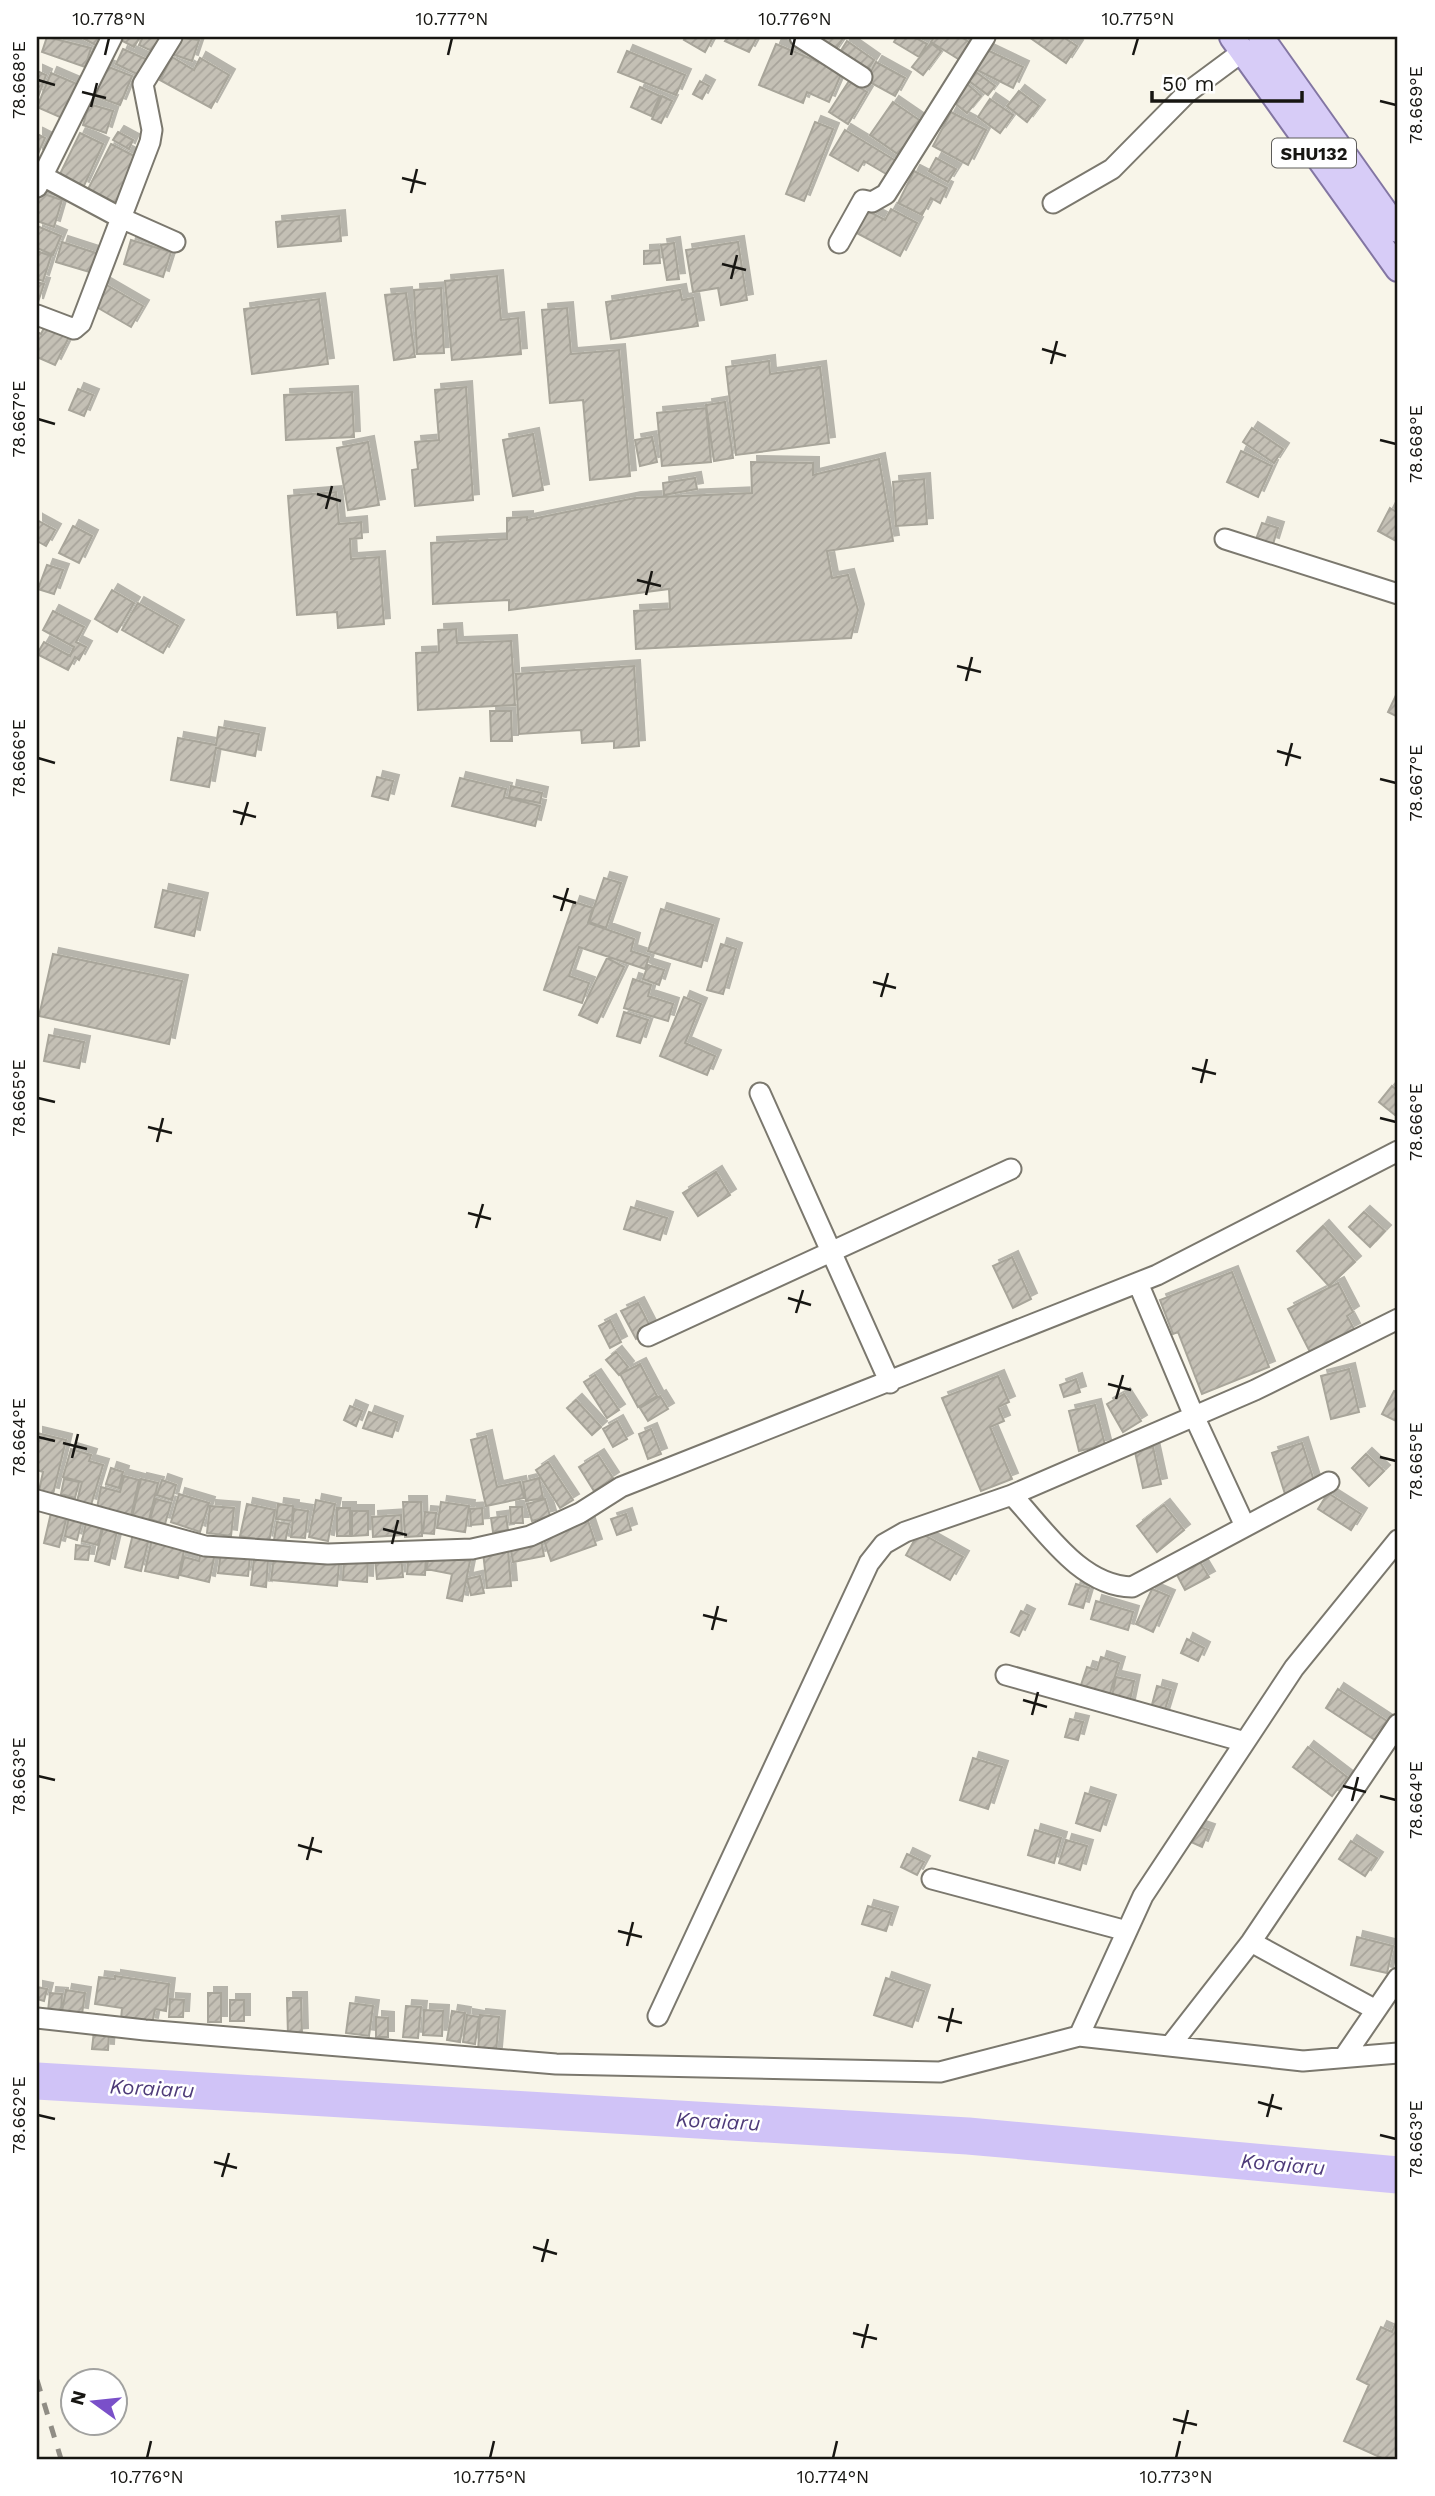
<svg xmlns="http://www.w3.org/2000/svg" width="1435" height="2496" font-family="'Work Sans',sans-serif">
<defs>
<pattern id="building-hatch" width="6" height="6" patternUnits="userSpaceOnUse" patternTransform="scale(1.75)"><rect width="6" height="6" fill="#c4c0b5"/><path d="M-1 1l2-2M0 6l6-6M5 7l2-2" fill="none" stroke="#a8a49b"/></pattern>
<filter id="shadow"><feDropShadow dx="6" dy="-6" stdDeviation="0" flood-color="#0004"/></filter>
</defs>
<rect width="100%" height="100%" fill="#f8f5e9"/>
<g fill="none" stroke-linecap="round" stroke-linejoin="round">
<path stroke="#d0c3f7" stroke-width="37" d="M37,2081L968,2136L1398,2175"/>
</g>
<path fill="url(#building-hatch)" stroke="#a8a59a" stroke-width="2" filter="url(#shadow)" d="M47,37L91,48L85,67L42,52Z
M81,37H107L101,48Z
M115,37H140L134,47Z
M143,37H162L154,52L139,45Z
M175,37L199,40L192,61L169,53Z
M686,37H713L705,52L684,40Z
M728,37H757L749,52L725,41Z
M809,37H844L833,53Z
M897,37H914L927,44L919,57L894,42Z
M934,37H961L974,45L963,62L931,42Z
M1029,37H1063L1077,46L1066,63Z
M847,41L874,60L864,75L837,57Z
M931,43L941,51L923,75L912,67Z
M776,44L842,72L829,102L807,92L803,103L759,85Z
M983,48L1023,67L1013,88L973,68Z
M123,49L148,60L141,76L116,64Z
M627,51L685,75L676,95L618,72Z
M172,57L194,70L200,58L229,75L211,108L160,80Z
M876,62L905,78L895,96L866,80Z
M106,66L132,76L120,105L95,96Z
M37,71L46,75L37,100Z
M976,72L995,86L988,95L969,81Z
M51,73L77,84L62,118L37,107Z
M700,81L709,86L702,99L693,94Z
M849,81L867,92L848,124L829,112Z
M966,83L981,96L967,113L951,100Z
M640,87L660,96L651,116L631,107Z
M1019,91L1039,106L1027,122L1007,106Z
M662,96L672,101L661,123L652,119Z
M990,99L1013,115L1000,133L978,117Z
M893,102L925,124L902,157L870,135Z
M89,104L113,111L106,133L83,125Z
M951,112L986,130L968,165L933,146Z
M815,122L833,129L804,201L786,194Z
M845,130L901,164L893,178L864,161L858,171L830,155Z
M118,132L133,140L129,149L113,140Z
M80,133L103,144L83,188L59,176Z
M37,134L45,138L37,156Z
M111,144L138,158L115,205L87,191Z
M936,158L956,169L948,182L929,171Z
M914,171L947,188L940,203L931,198L922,215L898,203Z
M38,192L62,200L54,227L37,221Z
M864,209L885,220L891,209L917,223L900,256L853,231Z
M339,216L341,241L278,247L276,222Z
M37,226L61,236L53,255L37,248Z
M131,240L171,252L163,277L124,264Z
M62,242L99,254L93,273L56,262Z
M738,242L747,300L721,305L718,288L693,292L686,250Z
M674,243L679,279L667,280L661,245Z
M659,250L660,263L644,264V251Z
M37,251L51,256L43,281L37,279Z
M497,276L501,320L518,318L521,354L452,360L445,281Z
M37,282L44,284L37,305Z
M105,284L143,306L131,327L93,305Z
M441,288L444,353L417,354L414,290Z
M680,290L682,300L693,298L698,326L611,339L606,302Z
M406,293L415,357L394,360L385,295Z
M319,299L328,364L252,374L244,309Z
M567,308L571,354L619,350L630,476L590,480L583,400L550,403L542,310Z
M47,322L71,333L55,365L37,357V332L41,334Z
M769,361L770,374L820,367L829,443L736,455L726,367Z
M466,387L473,500L415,506L412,470L418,469L415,442L439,440L435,390Z
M78,389L93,395L84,416L69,410Z
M352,392L354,437L286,440L284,395Z
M725,402L733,458L714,461L706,405Z
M706,408L711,462L662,466L657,413Z
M1252,428L1283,449L1274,463L1243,442Z
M533,434L543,490L513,496L503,440Z
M652,437L657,462L640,466L635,440Z
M368,442L379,505L348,510L337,448Z
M1241,451L1272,466L1258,497L1227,482Z
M879,459L893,541L827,551L832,578L848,575L858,610L851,638L636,649L634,611L670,609L669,589L509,610V600L433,604L431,543L507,539V518L527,517V520L635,498L752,493L751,462L813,463V475Z
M695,478L697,489L664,495L663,483Z
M924,479L927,524L896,526L893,482Z
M336,492L339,524L361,522L362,538L350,539L351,559L379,557L384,624L338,628L337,612L297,615L288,496Z
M1390,508L1398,513V542L1378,531Z
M37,520L55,530L46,546L37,541Z
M1262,523L1278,528L1273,544L1256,539Z
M73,526L92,536L79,563L59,553Z
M47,565L63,570L54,594L38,589Z
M112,590L134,603L117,632L95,619Z
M138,603L178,626L163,653L122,630Z
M53,611L84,627L76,642L86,647L79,660L75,657L68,670L37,654L44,642L70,656L74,647L43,630Z
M456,629L457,643L511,641L515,705L418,710L416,653L439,652L438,630Z
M634,666L639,746L614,748V741L582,743L581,730L519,734L516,674Z
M1398,691V717L1388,712Z
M490,711H511L512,741H491Z
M219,727L259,734L255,756L216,748L209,787L171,780L178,738L216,745Z
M377,777L393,781L388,800L372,796Z
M460,778L506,789L504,797L540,806L535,826L452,806Z
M511,786L542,793L540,803L509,797Z
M604,878L621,883L606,928L589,922Z
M163,890L202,899L194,936L155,927Z
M574,902L593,908L588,923L634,939L631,951L649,957L645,969L579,947L569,976L589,983L582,1003L544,990Z
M661,909L713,925L701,967L648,951Z
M721,944L736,949L723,994L707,990Z
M53,954L182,981L169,1044L39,1016Z
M607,958L624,967L597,1023L579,1015Z
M648,965L664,970L659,985L643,979Z
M633,979L651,985L648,996L673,1004L668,1021L624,1008Z
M684,997L701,1004L685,1043L715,1056L707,1075L660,1056Z
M624,1012L648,1020L640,1043L617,1036Z
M49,1035L84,1042L79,1068L44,1061Z
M1392,1086L1398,1091V1110L1395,1115L1379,1102Z
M716,1172L730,1195L698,1216L683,1193Z
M631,1207L667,1218L660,1240L624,1229Z
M1364,1212L1385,1231L1370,1247L1349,1227Z
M1323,1226L1355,1262L1329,1286L1297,1251Z
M1012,1257L1031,1299L1013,1308L993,1266Z
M1232,1272L1269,1367L1202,1394L1178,1332L1173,1334L1160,1300Z
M1338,1283L1353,1312L1347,1316L1354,1329L1310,1352L1288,1309Z
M638,1303L652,1330L636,1339L621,1311Z
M610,1320L621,1342L610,1348L599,1326Z
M616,1352L628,1367L619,1375L606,1360Z
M640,1364L657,1396L638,1407L620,1374Z
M1349,1369L1359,1412L1331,1419L1321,1376Z
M595,1375L619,1410L607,1418L584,1382Z
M998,1376L1009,1402L998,1407L1004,1421L990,1427L1012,1479L981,1491L942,1398Z
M1076,1379L1080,1392L1064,1397L1060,1385Z
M1394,1391L1398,1393V1422L1382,1414Z
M1124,1394L1141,1421L1123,1432L1107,1404Z
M660,1396L668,1409L648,1421L640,1408Z
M576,1400L601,1427L592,1435L567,1408Z
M1095,1405L1105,1445L1079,1451L1069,1411Z
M350,1406L362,1411L356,1426L344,1420Z
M369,1412L397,1422L392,1437L363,1428Z
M617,1421L627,1439L613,1447L603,1429Z
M651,1429L661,1454L648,1459L639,1434Z
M37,1433L66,1440L53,1494L39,1491L43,1472L37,1470Z
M486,1436L497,1487L520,1482L524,1498L486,1506L471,1440Z
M1302,1443L1315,1484L1285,1494L1272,1453Z
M1153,1447L1161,1484L1143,1488L1135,1452Z
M71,1449L91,1455L89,1461L103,1465L91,1505L77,1501L82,1482L63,1477Z
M1366,1454L1384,1471L1369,1486L1352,1468Z
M598,1455L613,1478L594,1491L579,1467Z
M548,1462L573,1500L560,1508L536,1470Z
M111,1468L123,1472L119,1488L106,1484Z
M124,1476L139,1480L131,1516L97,1508L101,1487L120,1492Z
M539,1478L543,1498L526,1501L523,1482Z
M64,1479L79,1482L75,1498L61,1494Z
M141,1479L158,1483L149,1520L132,1517Z
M162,1480L176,1485L172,1500L157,1495Z
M1328,1493L1361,1514L1351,1530L1318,1509Z
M179,1494L209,1503L200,1532L171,1522Z
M156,1499L171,1503L165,1524L150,1519Z
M545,1499L550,1516L532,1521L527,1504Z
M316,1500L335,1504L328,1541L309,1537Z
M403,1502H421L422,1536L405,1537Z
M441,1502L469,1506L465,1532L437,1528Z
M247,1504L275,1510L269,1542L240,1536Z
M278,1504L293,1506L292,1521L276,1519Z
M1164,1505L1184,1530L1157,1552L1137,1526Z
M210,1506L234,1508L231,1536L207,1533Z
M510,1507H522L523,1523H511Z
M337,1508H350V1536H337Z
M482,1508L483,1524L471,1525L470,1509Z
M294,1509L308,1511L305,1538L291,1537Z
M352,1511H368V1535L352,1536Z
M425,1512L436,1513L434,1534L423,1533Z
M51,1513L67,1516L59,1547L44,1543Z
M626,1514L631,1530L617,1535L611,1519Z
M401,1515L402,1535L373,1537L372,1517Z
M506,1516L508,1530L493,1532L491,1518Z
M69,1517L82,1520L77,1540L65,1536Z
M587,1518L596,1545L551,1561L542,1534Z
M277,1522L289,1524L285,1542L274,1540Z
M86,1523L102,1527L98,1545L82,1541Z
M104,1524L118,1527L109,1565L95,1561Z
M919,1532L963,1557L950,1580L906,1555Z
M133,1534L149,1538L141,1571L125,1567Z
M152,1539L185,1546L178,1578L145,1571Z
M541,1539L544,1556L513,1562L510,1544Z
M76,1545L90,1547L88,1560L75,1559Z
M201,1550L215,1553L209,1582L180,1575L184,1557L199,1561Z
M508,1550L511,1586L487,1588L483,1552Z
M221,1553L250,1556L248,1576L218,1573Z
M409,1553L426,1554L425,1575L407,1574Z
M430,1553L470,1561L462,1601L447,1598L452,1574L426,1569Z
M401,1555L403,1577L377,1579L375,1558Z
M274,1557L339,1564L337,1586L271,1580Z
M254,1559L268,1560L266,1587L251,1585Z
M344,1559L368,1560L367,1582L343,1580Z
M1200,1562L1209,1577L1185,1590L1177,1575Z
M480,1576L484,1593L471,1595L467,1579Z
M1076,1584L1089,1588L1083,1608L1069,1604Z
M1152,1589L1169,1596L1153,1632L1136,1624Z
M1096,1601L1133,1612L1128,1630L1091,1619Z
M1021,1611L1029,1615L1019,1636L1011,1632Z
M1187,1639L1204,1648L1198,1661L1181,1653Z
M1101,1657L1119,1663L1108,1700L1079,1691L1087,1667L1097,1670Z
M1116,1677L1134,1681L1129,1705L1111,1701Z
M1157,1686L1171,1690L1163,1716L1150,1712Z
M1338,1689L1387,1721L1375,1740L1326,1708Z
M1070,1719L1083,1722L1078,1740L1065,1737Z
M1308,1747L1347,1777L1332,1796L1293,1767Z
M973,1758L1002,1767L988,1809L960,1800Z
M1085,1793L1110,1801L1100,1831L1076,1823Z
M1197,1826L1209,1830L1202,1847L1191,1842Z
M1035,1830L1061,1838L1054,1863L1028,1855Z
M1066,1840L1087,1846L1080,1870L1059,1863Z
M1351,1841L1377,1858L1365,1876L1339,1859Z
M907,1854L924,1862L917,1875L901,1867Z
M868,1906L892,1913L886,1931L862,1924Z
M1357,1937L1393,1946L1387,1973L1351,1965Z
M115,1976L169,1984L166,2011L155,2009L152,2024L121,2020L122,2008L95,2004L99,1977L115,1979Z
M886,1978L924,1991L912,2027L874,2015Z
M37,1987L47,1989L44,2001L37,1999Z
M66,1990L85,1993L82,2014L62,2011Z
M50,1993L62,1994L61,2013L48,2011Z
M208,1993H221V2022H208Z
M287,1998H301L302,2034L288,2035Z
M170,1999L184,2000L183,2017H169Z
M230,2000H244V2021H230Z
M350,2003L373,2006L369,2036L346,2033Z
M406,2006L421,2007L418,2038L403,2037Z
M424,2010L443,2011L442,2036L423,2035Z
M452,2011L465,2013L460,2042L447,2040Z
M467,2015L479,2017L475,2044L463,2042Z
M480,2015L499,2017L496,2053L478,2052Z
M376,2017L388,2018V2037H376Z
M94,2031L109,2033L108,2050L92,2049Z
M1398,2317V2459H1384L1344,2441L1369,2385L1357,2379L1381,2327L1392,2332Z"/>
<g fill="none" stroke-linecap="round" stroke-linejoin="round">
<g stroke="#7b786e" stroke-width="23">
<path id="minor" d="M800,37L862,77
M37,173L121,218L175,242
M37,187L112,37
M1053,203L1112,169L1188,92L1242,52
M839,243L863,200L872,202L886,194L985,37
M37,315L74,329L81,323L150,142L152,130L143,84L172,37
M1225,539L1398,594
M760,1093L890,1383
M1138,1283L1194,1416L1245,1526
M648,1336L1011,1169
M1012,1495C1045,1530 1080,1586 1132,1587L1329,1482
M37,1500L205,1546L328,1554L472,1549L530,1536L580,1513L621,1487L1157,1275L1398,1151
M1006,1675L1245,1742
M932,1879L1127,1931
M1251,1942L1376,2010
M658,2016L869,1563L884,1544L905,1532L1012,1495L1255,1390L1398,1319
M37,2018L145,2030L556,2064L940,2072L1079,2036L1303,2061L1398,2053
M1079,2036L1143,1896L1294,1668L1398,1540
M1170,2046L1251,1942L1398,1724
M1344,2057L1398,1978"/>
</g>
<g stroke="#8376a3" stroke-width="28">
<path id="major" d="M1232,37L1398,269
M1261,37L1398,230"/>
</g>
<use href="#minor" stroke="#fff" stroke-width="19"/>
<use href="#major" stroke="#d7ccf7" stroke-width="24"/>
<path stroke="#908d85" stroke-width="5" stroke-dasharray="12 12" stroke-linecap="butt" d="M37,2380L61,2459"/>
</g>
<path fill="none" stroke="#171612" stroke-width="2.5" d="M105,55L109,38M448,55L452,38M791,55L795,38M1133,55L1138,38M38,80L55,85M82,92L106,98M1380,101L1396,105M91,107L97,83M402,178L426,184M411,193L417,169M722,264L746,270M731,279L737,255M1042,349L1066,356M1051,364L1057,341M38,419L55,424M1380,440L1396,444M317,494L341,501M326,509L332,486M637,580L661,586M646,595L652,571M957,666L981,672M966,681L972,657M1277,751L1301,758M38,758L55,763M1286,766L1292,743M1380,779L1396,783M233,811L256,817M241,825L248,802M553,896L576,903M561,911L568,888M873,982L896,988M881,997L888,973M1192,1068L1216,1074M1201,1083L1207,1059M38,1098L55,1102M1380,1118L1396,1122M148,1127L172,1133M157,1142L163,1118M468,1213L491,1219M476,1228L483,1204M788,1298L811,1305M796,1313L803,1290M1108,1384L1131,1390M1116,1399L1123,1375M38,1437L55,1441M63,1443L87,1449M1380,1457L1396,1461M72,1458L78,1434M383,1529L407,1535M392,1544L398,1520M703,1615L727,1621M712,1630L718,1606M1023,1700L1047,1707M1032,1715L1038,1692M38,1776L55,1780M1343,1786L1366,1792M1380,1796L1396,1800M1352,1801L1358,1777M298,1845L322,1852M307,1860L313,1837M618,1931L642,1937M627,1946L633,1922M938,2017L962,2023M947,2032L953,2008M1258,2102L1282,2109M38,2115L55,2119M1267,2117L1273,2094M1380,2135L1396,2139M214,2162L237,2168M222,2177L229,2153M533,2247L557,2254M542,2262L548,2239M853,2333L877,2339M862,2348L868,2324M1173,2419L1197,2425M1182,2434L1188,2410M147,2458L151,2441M490,2458L494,2441M833,2458L837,2441M1176,2458L1180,2441"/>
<g text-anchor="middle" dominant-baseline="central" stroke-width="5" stroke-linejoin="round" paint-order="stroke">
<rect fill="#fff" stroke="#5d5c59" stroke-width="2" x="1272" y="138.5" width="84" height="29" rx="5"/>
<g font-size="18" font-weight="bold" fill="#171612">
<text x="1314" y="153">SHU132</text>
</g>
<g font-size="21" font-style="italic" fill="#4e3b79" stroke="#fff">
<text transform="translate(152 2088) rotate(3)">Koraiaru</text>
<text transform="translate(718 2121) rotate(3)">Koraiaru</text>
<text transform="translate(1283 2164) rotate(5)">Koraiaru</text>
</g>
</g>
<rect width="1435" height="2496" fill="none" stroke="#ffffff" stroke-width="77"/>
<g transform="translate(94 2402) rotate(285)"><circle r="33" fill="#ffffff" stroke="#a2a2a0" stroke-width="2"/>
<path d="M0-5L12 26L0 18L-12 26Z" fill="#7a50c9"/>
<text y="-10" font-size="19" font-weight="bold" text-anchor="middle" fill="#171612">N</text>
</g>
<path d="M1152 91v10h150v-10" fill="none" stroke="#171612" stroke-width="3.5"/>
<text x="1162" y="91" font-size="21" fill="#171612" stroke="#ffffff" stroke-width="5" paint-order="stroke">50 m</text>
<rect x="38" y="38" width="1358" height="2420" fill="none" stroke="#171612" stroke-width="2.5"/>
<g font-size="18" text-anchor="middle" fill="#171612">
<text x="109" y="25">10.778°N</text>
<text x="452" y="25">10.777°N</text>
<text x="795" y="25">10.776°N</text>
<text x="1138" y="25">10.775°N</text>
<text transform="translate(19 80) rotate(-90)" y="6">78.668°E</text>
<text transform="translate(1416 105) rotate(-90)" y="6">78.669°E</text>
<text transform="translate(19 419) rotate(-90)" y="6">78.667°E</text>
<text transform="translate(1416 444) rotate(-90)" y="6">78.668°E</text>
<text transform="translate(19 758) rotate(-90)" y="6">78.666°E</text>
<text transform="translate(1416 783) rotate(-90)" y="6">78.667°E</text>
<text transform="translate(19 1098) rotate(-90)" y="6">78.665°E</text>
<text transform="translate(1416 1122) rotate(-90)" y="6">78.666°E</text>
<text transform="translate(19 1437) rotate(-90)" y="6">78.664°E</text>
<text transform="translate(1416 1461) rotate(-90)" y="6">78.665°E</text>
<text transform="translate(19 1776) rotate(-90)" y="6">78.663°E</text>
<text transform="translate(1416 1800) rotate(-90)" y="6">78.664°E</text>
<text transform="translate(19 2115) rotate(-90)" y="6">78.662°E</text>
<text transform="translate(1416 2139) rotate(-90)" y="6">78.663°E</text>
<text x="147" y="2483">10.776°N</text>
<text x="490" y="2483">10.775°N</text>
<text x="833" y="2483">10.774°N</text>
<text x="1176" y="2483">10.773°N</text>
</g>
</svg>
